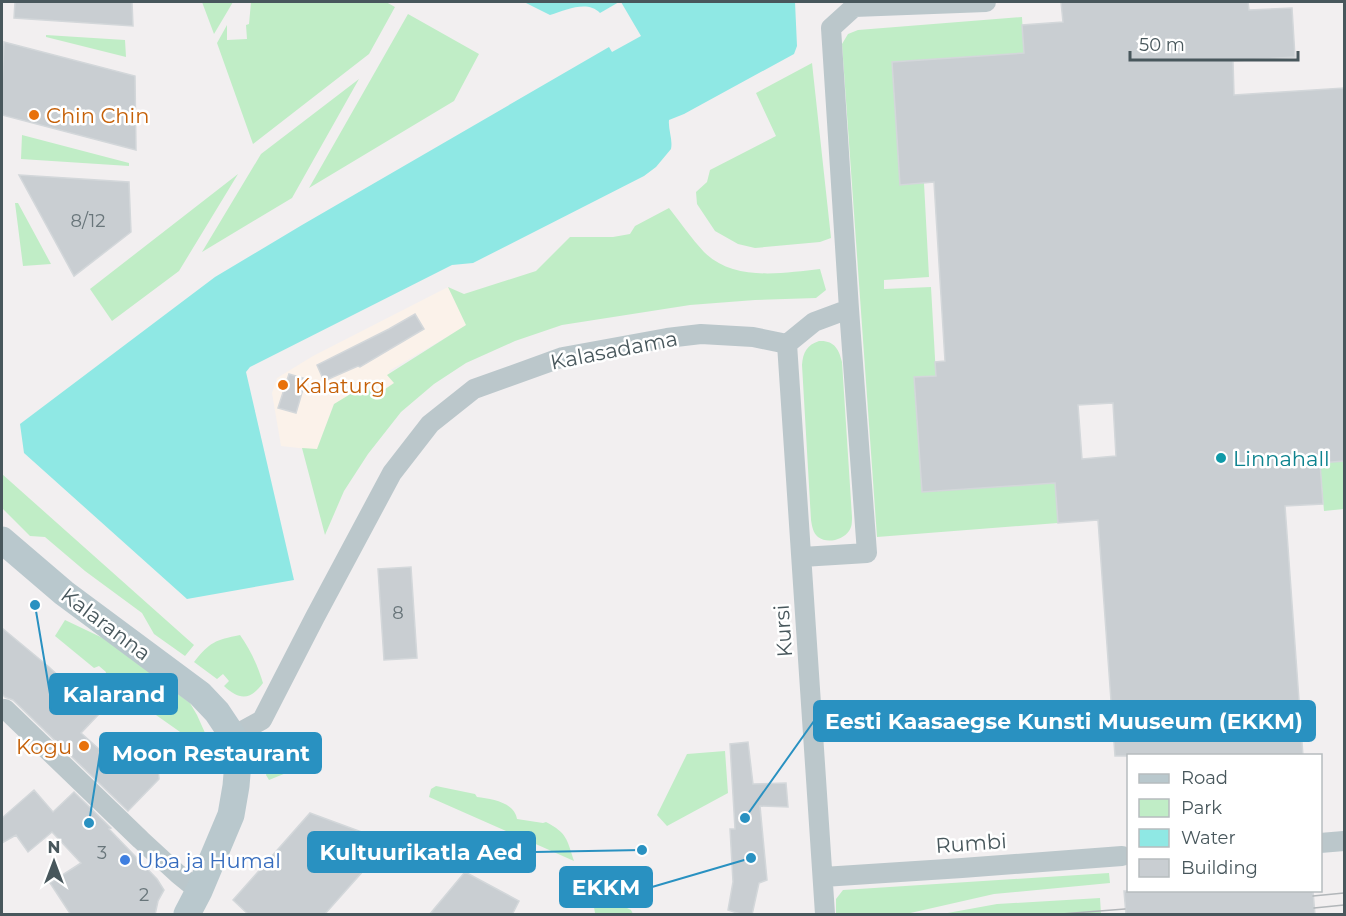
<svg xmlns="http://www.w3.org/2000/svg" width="1346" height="916" font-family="Montserrat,sans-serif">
<rect width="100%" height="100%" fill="#f2eff0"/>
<path fill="#fbf2ea" d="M448,287L467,325L389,371L394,383L374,396L334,404L317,450L281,446L272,393L277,378L313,356Z"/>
<path fill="#c0edc6" d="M202,2H233L214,34Z
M251,2H386L395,7L369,54L253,144L217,43L227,25V40L247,39L246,25L249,24Z
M408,14L479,54L454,101L309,188Z
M1022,17L1024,53L892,62L900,184L924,183L929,277L884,280V289L931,287L936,376L914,378L922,492L1055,483L1058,523L877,537L842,44L848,34L858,30Z
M46,35L125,40L126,57L46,37Z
M812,63L831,238L820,242L755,248L738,244L715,231L697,204L696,192L707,182L710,170L776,136L756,93Z
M359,79L292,198L202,252L261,154Z
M22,135L129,163V166L21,159Z
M238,174L179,271L112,321L90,289Z
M15,203H18L51,264L23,266Z
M669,208C680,222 691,238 704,252C734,282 783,273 820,269L826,290L816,298L755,300L690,305L562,325L515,341L466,363L434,384L401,412L368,454L344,491L325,535L302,448L317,449L334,404L367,384L375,396L394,383L387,375L466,325L448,287L464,294L536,271L570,237H613L630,234L635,226Z
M819,341C834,340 839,349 842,362L852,517C852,522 852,527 849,531C843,540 827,544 818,537C813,533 812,526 811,520L802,365C803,352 807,345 819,341Z
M1344,461V509L1324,511L1320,463Z
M2,474L194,645L185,656L154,634L142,613L85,571L45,537L30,536L2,508Z
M65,620L107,640L190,703L197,715L214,753H210L119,689L108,680L105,676L106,672L99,666L94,668L55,636Z
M240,635C250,649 258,666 263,683C250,701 239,700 224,686L229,681L223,674L217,679L194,662C210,642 215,640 240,635Z
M725,751L728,793L667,826L657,815L687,754Z
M311,761V765L291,771L269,780L266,775L268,767L273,764Z
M436,786L475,794L477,797C492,799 514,802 517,819L543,823L546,822C567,833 567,839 574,861L429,797L431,789Z
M1109,873L1110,883L994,894L906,914H836V899L843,890Z
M591,890L631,910L633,914H598L595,913Z
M1100,898L1101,914H942L997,904Z"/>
<path fill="#8fe8e4" d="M524,2H619L600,13C587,0 567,10 550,15Z
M621,2H795L797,46L794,54L684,114L669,120C668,130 673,139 671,149L656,167L644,176L473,263L452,265L250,367L246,372L294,580L187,599L24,453L20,424L215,277L302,225L609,47L612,52L641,36Z"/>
<path fill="#c9ced2" stroke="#d3d7da" stroke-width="1.5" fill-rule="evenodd" d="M15,2H132L133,26L14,18Z
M1061,2H1248L1249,10L1292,8L1295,57L1233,61L1234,95L1344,88V461L1320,463L1323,504L1285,506L1303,756H1115L1098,520L1058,523L1055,483L922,492L914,377L936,376L935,362L945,361L934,182L900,185L892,62L1024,53L1022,25L1063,22ZM1113,403L1116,456L1082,459L1078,405Z
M4,42L135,76L136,150L2,115V87Z
M19,175L129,182L131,232L74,276Z
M415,314L424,329L360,367L358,366L324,381L317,365L389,329Z
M289,374L306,379L296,413L278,408Z
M411,567L417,658L384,660L378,569Z
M2,628L49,667L99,714L81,733L109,758L127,739L158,766L159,779L128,811L13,700L5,697L2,694Z
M748,742L753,784L786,783L788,807L760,806L767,880L759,883L752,915H743L728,910L733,882L730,829H735L730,744Z
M34,790L53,812L74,792L111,828L109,829L157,879L164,890L158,901L155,915H71L50,883L81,863L52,832L28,852L16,835L2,843V818Z
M310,813L389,842L324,915H249L233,900Z
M465,872L519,901L512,915H429Z
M1124,891H1313L1315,915H1126Z"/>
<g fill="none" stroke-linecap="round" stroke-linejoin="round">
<path stroke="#bbc7cb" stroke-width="20" d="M787,344L825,914
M787,344L814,322L849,309
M802,557L867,553L849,309L831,28L854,7L986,2
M5,709L141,840L178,874L199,891
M233,736L262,720L315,617L392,473L430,424L474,389L563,357L667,338L701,334L753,337L787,344
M1320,843L1344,841
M823,877L962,868L1122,856"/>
<path stroke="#b9c8cd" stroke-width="27" d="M2,540L64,593L200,694L217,712L233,736L238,762L236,786L231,815L199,891L187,914"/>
<path stroke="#b2b6b9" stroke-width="1.5" d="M1313,896L1344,893
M1314,908L1344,905
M1061,914L1125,909"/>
</g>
<g fill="#e8710a" stroke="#fff" stroke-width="2">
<circle cx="34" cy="115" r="6"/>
<circle cx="283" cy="385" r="6"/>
<circle cx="84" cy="746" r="6"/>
</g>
<circle fill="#0f9aa8" stroke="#fff" stroke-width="2" cx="1221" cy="458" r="6"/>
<circle fill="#3f7fe0" stroke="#fff" stroke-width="2" cx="125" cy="860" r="6"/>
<g text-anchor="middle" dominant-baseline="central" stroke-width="5" stroke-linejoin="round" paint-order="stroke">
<g font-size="18" fill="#68757a">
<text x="88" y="221">8/12</text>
<text x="398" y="613">8</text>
<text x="102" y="853">3</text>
<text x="144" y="895">2</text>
</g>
<g font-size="21" fill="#c56008" stroke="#fff" text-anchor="start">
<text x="46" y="115">Chin Chin</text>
<text x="295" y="385">Kalaturg</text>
<text x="72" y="746" text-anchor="end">Kogu</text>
</g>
<g font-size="21" fill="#48575c" stroke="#fff">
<text transform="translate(614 350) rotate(-11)">Kalasadama</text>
<text transform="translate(106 624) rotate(37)">Kalaranna</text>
<text transform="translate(783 631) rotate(-94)">Kursi</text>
<text transform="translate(971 843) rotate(-4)">Rumbi</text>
</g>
<g font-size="21" fill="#0d838f" stroke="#fff" text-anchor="start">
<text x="1233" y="458">Linnahall</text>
</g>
<g font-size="21" fill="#366cbe" stroke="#fff" text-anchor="start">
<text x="137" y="860">Uba ja Humal</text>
</g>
</g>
<path fill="none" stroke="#2991c1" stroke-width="2" d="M35 605L50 694M745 818L814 721M89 823L100 753M642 850L535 852M751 858L652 887"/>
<g fill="#2991c1" stroke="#fff" stroke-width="2">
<circle cx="35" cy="605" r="6"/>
<circle cx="745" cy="818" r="6"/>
<circle cx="89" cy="823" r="6"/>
<circle cx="642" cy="850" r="6"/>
<circle cx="751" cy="858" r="6"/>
</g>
<g fill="#2991c1" stroke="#2991c1" stroke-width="2">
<rect x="50" y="674" width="127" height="40" rx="6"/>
<rect x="814" y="701" width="501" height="40" rx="6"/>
<rect x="100" y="733" width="221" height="40" rx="6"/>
<rect x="308" y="832" width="227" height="40" rx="6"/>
<rect x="560" y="867" width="92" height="40" rx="6"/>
</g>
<g font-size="22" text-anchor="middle" font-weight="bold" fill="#fff">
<text x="114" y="702">Kalarand</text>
<text x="1064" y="729">Eesti Kaasaegse Kunsti Muuseum (EKKM)</text>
<text x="211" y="761">Moon Restaurant</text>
<text x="421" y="860">Kultuurikatla Aed</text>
<text x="606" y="895">EKKM</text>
</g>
<rect width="1346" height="916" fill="none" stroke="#48575c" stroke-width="6"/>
<rect x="1127" y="754" width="195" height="138" fill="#ffffff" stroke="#b6bcbe" stroke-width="1.5"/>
<rect x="1139" y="774" width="30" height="9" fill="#b9c8cd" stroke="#b6bcbe" stroke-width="1.5"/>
<text x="1181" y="784" font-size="18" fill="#48575c">Road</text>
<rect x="1139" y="799" width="30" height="18" fill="#c0edc6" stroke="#b6bcbe" stroke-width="1.5"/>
<text x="1181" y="814" font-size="18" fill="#48575c">Park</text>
<rect x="1139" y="829" width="30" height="18" fill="#8fe8e4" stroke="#b6bcbe" stroke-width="1.5"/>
<text x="1181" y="844" font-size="18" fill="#48575c">Water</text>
<rect x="1139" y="859" width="30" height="18" fill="#c9ced2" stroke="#b6bcbe" stroke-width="1.5"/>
<text x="1181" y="874" font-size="18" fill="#48575c">Building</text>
<g transform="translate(54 862)" stroke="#ffffff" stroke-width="4.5" paint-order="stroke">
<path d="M0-4.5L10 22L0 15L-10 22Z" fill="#48575c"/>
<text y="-9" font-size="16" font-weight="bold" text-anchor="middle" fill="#48575c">N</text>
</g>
<path d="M1130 51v9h168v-9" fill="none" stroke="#48575c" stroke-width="3"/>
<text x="1139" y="51" font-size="18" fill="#48575c" stroke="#ffffff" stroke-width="4.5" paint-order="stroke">50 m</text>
</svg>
